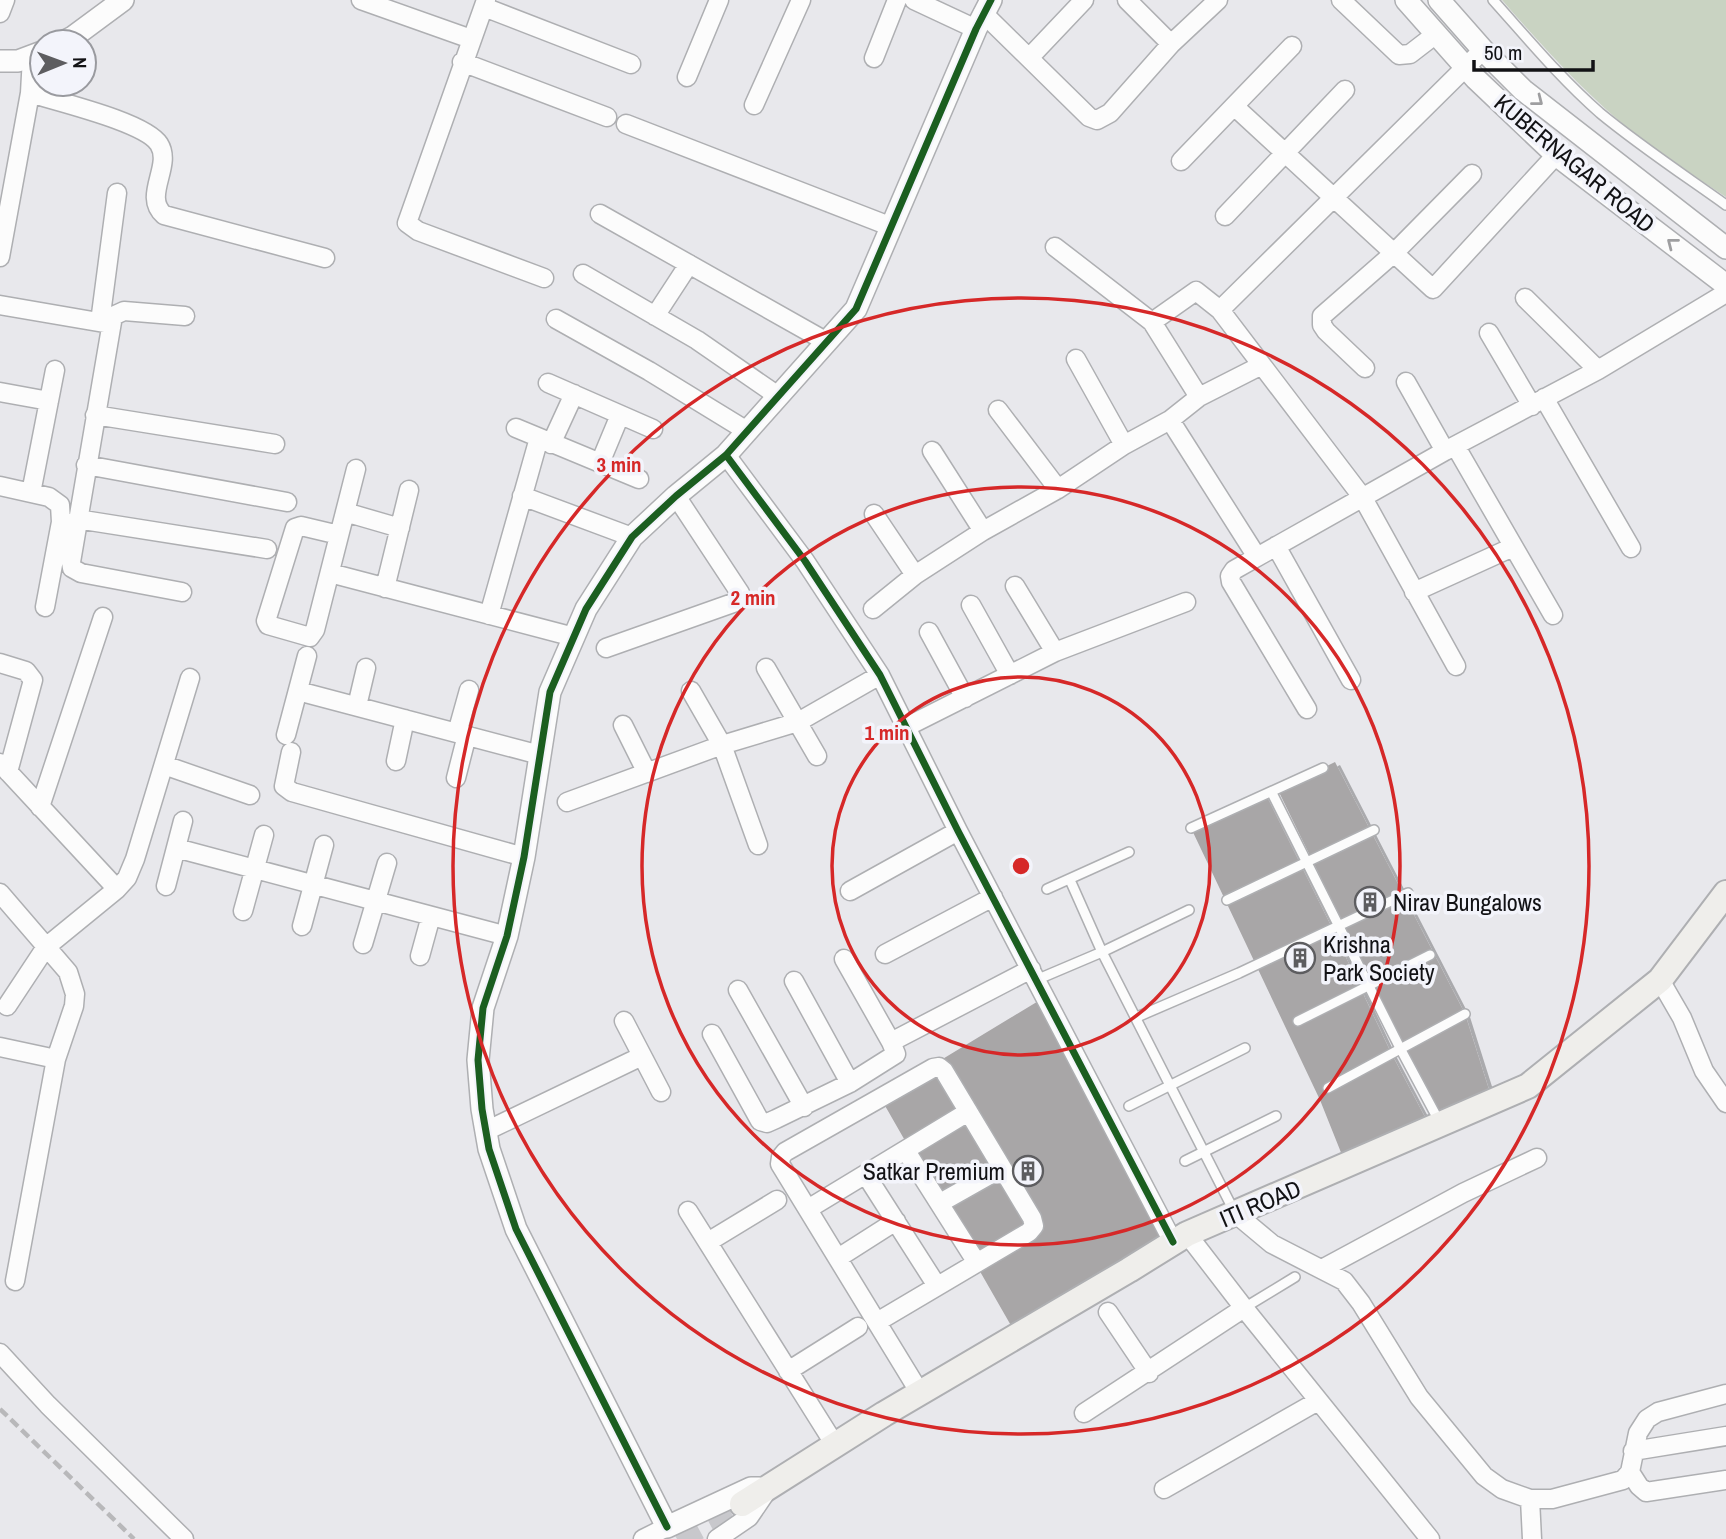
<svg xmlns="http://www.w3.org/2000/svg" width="1726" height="1539" font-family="'Archivo Narrow',sans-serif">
<defs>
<filter id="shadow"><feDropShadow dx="5" dy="3" stdDeviation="0" flood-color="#0004"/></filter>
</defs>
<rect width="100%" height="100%" fill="#e8e8ec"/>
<path fill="#c9d3c2" d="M1502,0H1726V197C1695,176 1663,156 1634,133C1585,94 1543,47 1502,0Z"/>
<path fill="#a8a6a7" filter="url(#shadow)" d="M1335,762L1465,1014L1490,1093L1438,1119L1278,790Z
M1266,795L1332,928L1391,1053L1428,1123L1344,1160L1320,1100L1191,828Z
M1045,997L1161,1237L1017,1336L880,1097Z"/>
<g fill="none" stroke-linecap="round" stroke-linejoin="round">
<path stroke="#c8c8cc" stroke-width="24" stroke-dasharray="24 12" stroke-linecap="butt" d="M677,1539L742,1504"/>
<g stroke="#aeafb2" stroke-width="12">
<path id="service" d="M1493,0C1528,39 1561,79 1600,113C1640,146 1684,175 1726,205
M1272,793L1400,1048L1439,1121
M1191,828L1323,768
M1070,880L1102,952L1234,1211
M1047,889L1129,852
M1227,900L1374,830
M1036,980L1102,952L1189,910
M1137,1017L1239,973L1408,893
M1298,1021L1430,955
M1328,1088L1465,1014
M1129,1106L1245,1048
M1185,1161L1276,1116
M1244,1308L1295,1277"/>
</g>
<g stroke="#aeafb2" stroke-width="21">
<path id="minor" d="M361,0L471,39
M486,0L407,223L418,231L544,278
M914,0L976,29
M1127,0L1171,44
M1341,0L1399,55L1410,54L1436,34
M484,7L631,64
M0,13L5,0
M983,13L1089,117L1097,120L1110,113L1171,44L1218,0
M1292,46L1234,106L1433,289L1556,155
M874,58L897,0
M1029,58L1084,0
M462,62L607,117
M687,77L719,0
M30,93C58,102 145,122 159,144C173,166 142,196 164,215L325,258
M754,105L801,0
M626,124L892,227
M1181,161L1234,106
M600,214L827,342
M1225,216L1345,90
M1055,247L1152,322
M0,257L30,93L32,57
M583,274L697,340L778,396
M1525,298L1598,370
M0,305L110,324
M1220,310L1363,498L1456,666
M655,316L689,264
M556,319L649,371L747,431
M100,322L117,193
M1489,333L1532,406
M1076,359L1124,445
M1365,368L1326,331L1322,325V316L1394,253L1472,174
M1406,382L1445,451
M548,383L653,429
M0,392L49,401
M1199,397L1262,365
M1544,398L1631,548
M998,410L1058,489
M95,415L275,444
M1170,420L1199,397L1152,322L1196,291L1220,310L1483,50
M516,428L639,479
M551,444L574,394
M1456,447L1553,615
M932,451L983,531
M726,455L805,561L880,675L958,831L1173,1242
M600,463L620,415
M86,465L287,502
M0,486L49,497L60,505L61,522L45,607
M31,493L55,370
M522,496L632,537
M345,512L400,528
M874,514L915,575
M77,519L267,549
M339,535L301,526L295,528L266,621L268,625L310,637L315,630L356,469
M1276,546L1351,680
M330,573L574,637
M1015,586L1055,652
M385,588L409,490
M182,592L81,573L72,568L71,562L113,316L124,311L185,316
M1414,592L1513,547
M971,605L1010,675
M873,609L915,575L983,531L1058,489L1124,445L1170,420L1257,557
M489,615L539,438
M929,632L965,698
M606,648L733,603L739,598L740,593L676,496
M0,663L26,671L33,680L8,772
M766,668L817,756
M298,691L540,755
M691,691L722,745L758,845
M357,706L366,668
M1307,709L1231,582L1230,576L1234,570L1445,451L1598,370L1726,293
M623,725L647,773
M906,727L1055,652L1186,602
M457,733L469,690
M286,735L307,656
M291,752L284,786L292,792L524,857
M396,761L405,719
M0,763L117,889L46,947L7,1006
M164,765L250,795
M456,778L467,735
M567,802L722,745L798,722L880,675
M40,807L103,617
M176,848L507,936
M166,886L183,821
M117,889L127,878L135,859L190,678
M850,891L958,831
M0,893L68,972L75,994L74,1006L56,1059L15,1281
M243,911L264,835
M302,926L324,845
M363,944L387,863
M885,954L993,897
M420,956L431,916
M1660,980L1682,1018L1704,1071L1726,1103
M794,981L850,1083
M738,990L804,1107
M624,1021L661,1092
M712,1034L760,1121L767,1123L776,1119L850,1083L896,1054L891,1042L844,959
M891,1042L1031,969
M0,1047L56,1059
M486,1131L642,1056
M906,1151L977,1263
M866,1175L937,1286
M940,1203L1002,1168
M808,1209L968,1112
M688,1211L835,1445
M1236,1214L1272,1244L1344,1281L1361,1303L1419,1397L1484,1476L1502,1489L1530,1499H1552L1623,1480L1630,1472L1638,1433L1647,1419L1658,1412L1726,1394
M1187,1234L1244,1308L1430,1539
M708,1242L777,1200
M838,1258L896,1221
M1322,1269L1463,1193L1537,1158
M1108,1312L1149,1373
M877,1322L1029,1232L1034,1226L1032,1218L944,1071L939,1067L933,1068L785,1152L781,1157L780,1164L920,1393
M0,1353L48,1405L184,1539
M788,1371L858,1327
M1084,1413L1244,1308
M1633,1451L1726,1436
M1630,1472L1639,1486L1646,1492L1726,1480
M1164,1489L1318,1401
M1530,1499L1532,1539
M643,1539L667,1527
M717,1539L749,1517L764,1495"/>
</g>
<g stroke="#aeafb2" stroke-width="24">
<path id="tertiary" d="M1406,0L1476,79L1556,155L1726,285
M1439,0L1483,50L1523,90L1726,248
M63,42L73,37L123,0
M0,61H18L42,52
M759,1488H751L667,1527L516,1229L489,1149L482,1109L478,1060L483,1008L507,936L524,857L550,692L586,609L632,537L676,496L726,455L856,309L976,29L991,0"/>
</g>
<g stroke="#aeafb2" stroke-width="28">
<path id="secondary" d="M742,1504L884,1414L1129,1270L1187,1234L1528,1086L1660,980L1726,893"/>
</g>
<use href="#service" stroke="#fcfcfc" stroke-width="9"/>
<use href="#minor" stroke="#fcfcfc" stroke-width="18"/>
<use href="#tertiary" stroke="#fcfcfc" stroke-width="21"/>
<use href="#secondary" stroke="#efeeeb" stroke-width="24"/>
<path stroke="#b8b8ba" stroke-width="4.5" stroke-dasharray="10 5" stroke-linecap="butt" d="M0,1409L134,1539"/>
<g stroke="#f3f4fb" stroke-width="11">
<path id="cycleway" d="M726,455L805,561L880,675L958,831L1173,1242
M667,1527L516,1229L489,1149L482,1109L478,1060L483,1008L507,936L524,857L550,692L586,609L632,537L676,496L726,455L856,309L976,29L991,0"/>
</g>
<use href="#cycleway" stroke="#1b5e20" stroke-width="7"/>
</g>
<defs><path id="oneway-chevron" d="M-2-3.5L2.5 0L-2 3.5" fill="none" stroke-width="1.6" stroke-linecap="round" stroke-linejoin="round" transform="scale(1.75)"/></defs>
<g stroke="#9e9ea0">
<use href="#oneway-chevron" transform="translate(1538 101) rotate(38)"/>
<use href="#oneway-chevron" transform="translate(1672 243) rotate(-142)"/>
</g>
<g fill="none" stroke="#d62828" stroke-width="3.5">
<circle cx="1021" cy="866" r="189"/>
<circle cx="1021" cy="866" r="379"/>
<circle cx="1021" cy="866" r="568"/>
</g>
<defs>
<g id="building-ring" transform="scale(1.575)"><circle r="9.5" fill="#f3f4fb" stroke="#5d5d60" stroke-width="1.5"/><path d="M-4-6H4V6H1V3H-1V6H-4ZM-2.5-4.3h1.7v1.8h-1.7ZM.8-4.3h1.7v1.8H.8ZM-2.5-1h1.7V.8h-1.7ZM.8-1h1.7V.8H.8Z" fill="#5d5d60"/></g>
</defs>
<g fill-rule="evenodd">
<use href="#building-ring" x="1370" y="902"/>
<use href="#building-ring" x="1300" y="958"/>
<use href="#building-ring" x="1028" y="1171"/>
</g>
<g text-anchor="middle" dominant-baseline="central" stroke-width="7" stroke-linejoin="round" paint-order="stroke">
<g font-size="24" fill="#121215" stroke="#f3f4fb">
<text transform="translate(1575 163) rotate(40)">KUBERNAGAR ROAD</text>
<text transform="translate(1260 1203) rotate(-23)">ITI ROAD</text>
</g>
<g font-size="24" fill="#121215" stroke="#f3f4fb" text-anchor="start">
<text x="1393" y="902">Nirav Bungalows</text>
<text x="1323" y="944">Krishna<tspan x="1323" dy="28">Park Society</tspan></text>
<text x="1005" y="1171" text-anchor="end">Satkar Premium</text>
</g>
</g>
<circle cx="1021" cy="866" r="10" fill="#d62828" stroke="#f3f4fb" stroke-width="3.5"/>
<g font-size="21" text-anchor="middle" font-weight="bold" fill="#d62828" stroke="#f3f4fb" stroke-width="7" stroke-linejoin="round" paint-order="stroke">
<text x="619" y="472">3 min</text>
<text x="753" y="605">2 min</text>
<text x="887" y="740">1 min</text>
</g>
<g transform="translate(63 63) rotate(89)"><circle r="33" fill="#f3f4fb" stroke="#999a9f" stroke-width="2"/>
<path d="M0-5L12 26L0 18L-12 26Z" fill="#5d5d60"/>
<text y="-10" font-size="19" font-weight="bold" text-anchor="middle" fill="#121215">N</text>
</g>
<path d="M1474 60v10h119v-10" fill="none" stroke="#121215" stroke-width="3.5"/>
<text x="1484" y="60" font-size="21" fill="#121215" stroke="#f3f4fb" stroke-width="5" paint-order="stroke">50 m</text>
</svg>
